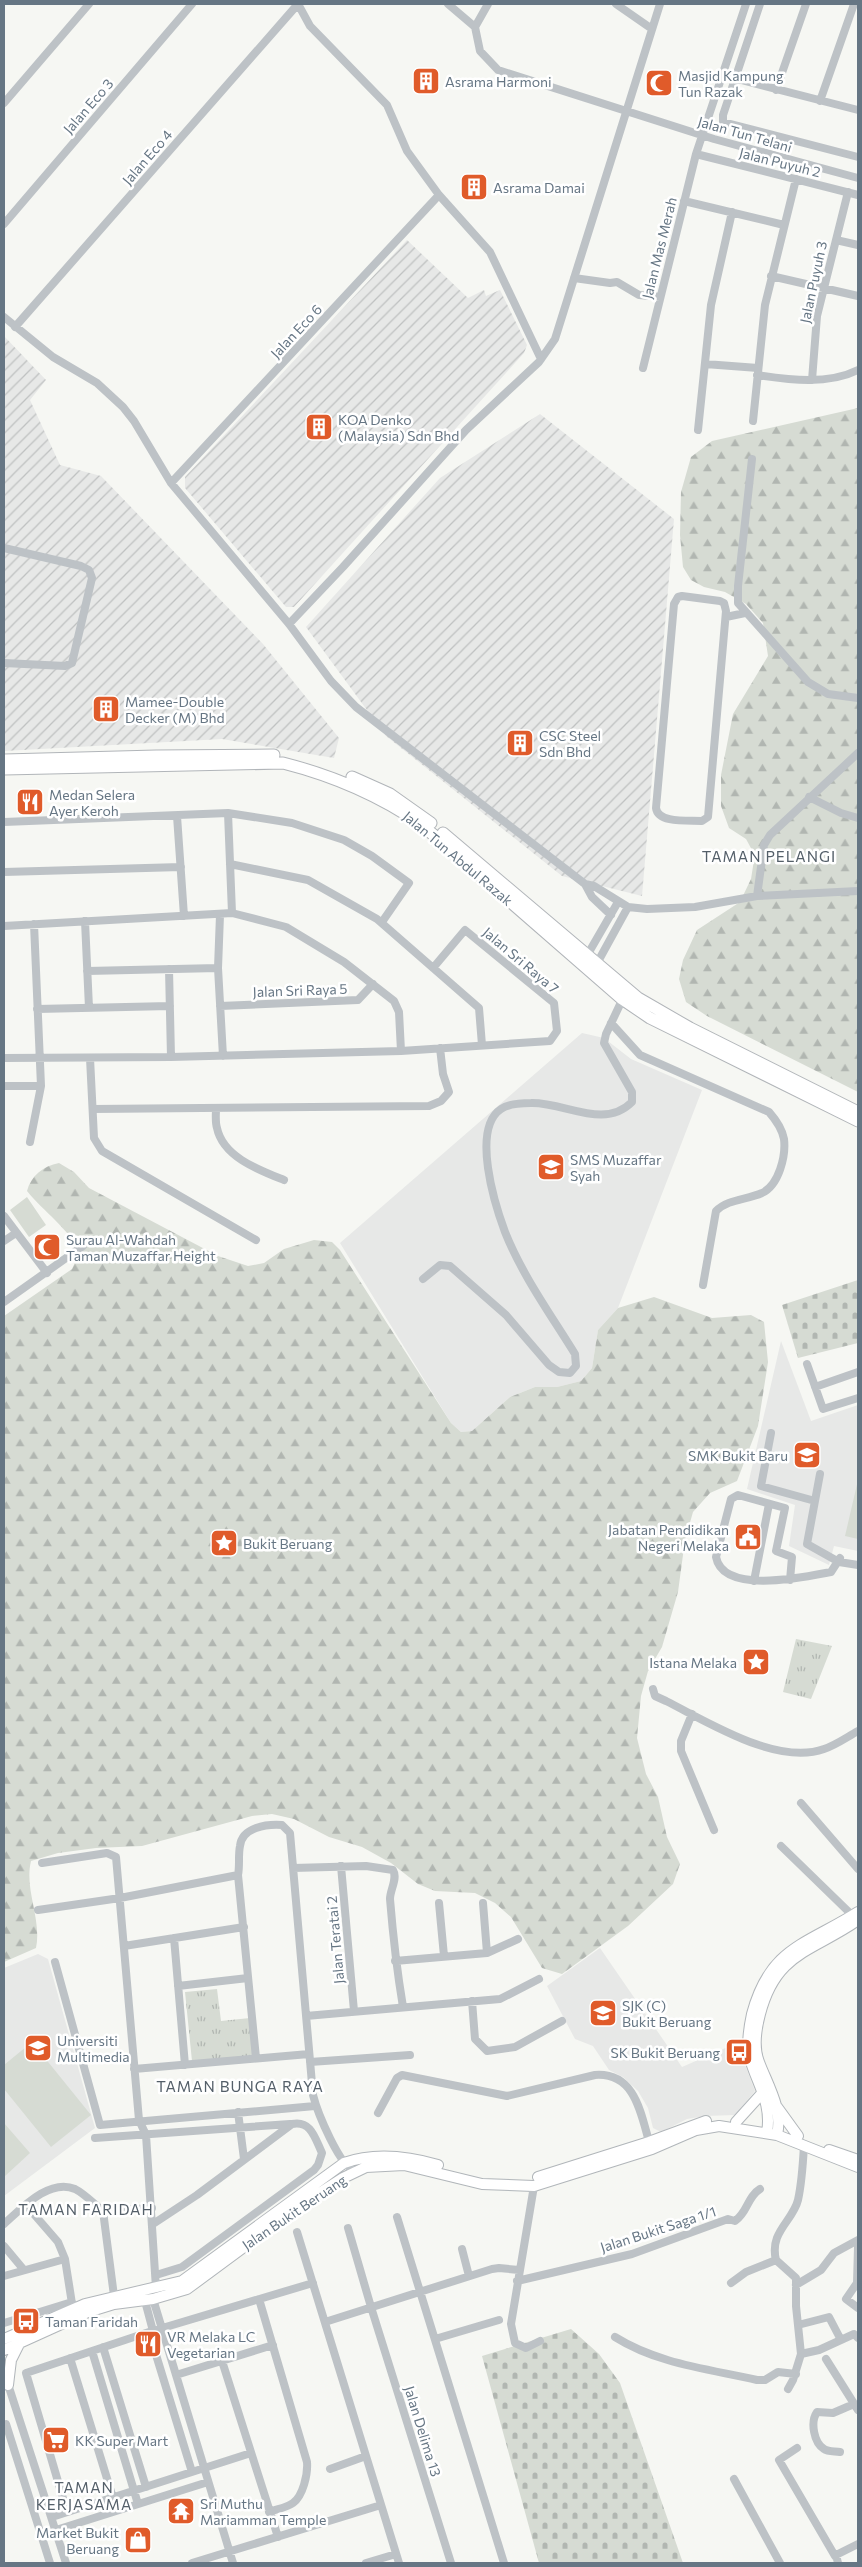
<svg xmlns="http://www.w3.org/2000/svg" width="862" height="2567" font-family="Commissioner,sans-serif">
<defs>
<pattern id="industrial-furrows" width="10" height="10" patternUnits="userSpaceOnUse" patternTransform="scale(1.25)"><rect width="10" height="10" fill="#e7e8e7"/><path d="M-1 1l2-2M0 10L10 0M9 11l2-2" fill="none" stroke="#bfc1c1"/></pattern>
<pattern id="grass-tufts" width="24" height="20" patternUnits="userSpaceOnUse" patternTransform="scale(1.25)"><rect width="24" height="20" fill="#d6dbd3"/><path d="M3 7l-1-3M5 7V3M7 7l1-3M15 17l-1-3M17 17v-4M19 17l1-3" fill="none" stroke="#b1b6b1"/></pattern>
<pattern id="forest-firs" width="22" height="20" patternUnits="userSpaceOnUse" patternTransform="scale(1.25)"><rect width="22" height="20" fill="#d6dbd3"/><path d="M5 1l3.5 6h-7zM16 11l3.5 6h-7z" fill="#b1b6b1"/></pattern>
<pattern id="cemetery-stones" width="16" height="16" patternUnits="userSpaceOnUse" patternTransform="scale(1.25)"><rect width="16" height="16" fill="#d6dbd3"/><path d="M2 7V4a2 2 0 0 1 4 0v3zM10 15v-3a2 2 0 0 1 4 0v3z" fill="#b1b6b1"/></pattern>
</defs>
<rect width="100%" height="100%" fill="#f6f7f3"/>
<path fill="#e7e8e7" d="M582,1033L604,1038L631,1059L702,1090L618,1308L598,1330L592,1368L581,1381L557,1387H535L510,1397L472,1431L461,1432L451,1423L340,1243Z
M781,1341L811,1421L858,1405V1551L834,1546L829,1565L789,1546L795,1505L747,1489Z
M600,1948L682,2067L730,2046L742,2057L755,2091L735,2115L705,2116L687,2119L661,2132L653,2128L648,2108L638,2091L623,2077L609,2070L593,2046L575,2039L547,1986Z
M38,1954L48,1959L95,2128L4,2196V1968Z"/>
<path fill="url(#industrial-furrows)" d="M407,240L468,298L484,290L486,296L500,290L527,345L524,353L294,607H286L185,488V477Z
M4,336L46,380L30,400L60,465L101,476L263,644L339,738L334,758L222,739L4,751Z
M540,414L674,519L642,896L562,876L386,736L306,627L440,478Z"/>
<path fill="url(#grass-tufts)" d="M796,1639L832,1646L811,1699L783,1692Z
M217,1989L221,2021L250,2018L253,2056L192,2061L185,1992Z"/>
<path fill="url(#forest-firs)" d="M858,408V1092L707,1016L686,1002L679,979L683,960L697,930L740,902L751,879L754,860L752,850L746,839L729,828L721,806V775L733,714L768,656L763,623L746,604L725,592L704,587L691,580L683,567L680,535L681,492L691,457L712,441Z
M59,1163L74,1172L89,1188L218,1256L248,1266L264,1263L284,1249L314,1240L332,1242L340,1250L451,1423L461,1432L472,1431L510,1397L535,1387H557L581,1381L592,1368L598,1330L618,1308L654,1297L712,1318L751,1315L764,1322L768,1362L758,1426L737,1481L710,1493L693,1512L685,1540L678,1592L662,1647L648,1671L641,1696L637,1738L646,1774L658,1797L667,1837L680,1864L673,1884L628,1926L562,1974L542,1968L511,1917L495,1903L475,1893L435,1891L418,1884L391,1863L362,1847L329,1837L294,1819L272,1814L252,1816L142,1846L96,1848L58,1853L31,1861C24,1890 42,1919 36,1948L4,1962V1316L72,1269L80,1252C69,1229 44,1212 27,1191C31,1176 43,1166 59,1163Z"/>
<path fill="url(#cemetery-stones)" d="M858,1280V1343L798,1358L782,1305Z
M571,2329L599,2354L620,2383L683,2563H539L482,2356Z"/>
<path fill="#d6dbd3" d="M27,1197L46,1225L29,1237L10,1210Z
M858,1480V1539L845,1536Z
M32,2042L91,2115L51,2147L4,2089V2065Z
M4,2123L30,2153L4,2177Z"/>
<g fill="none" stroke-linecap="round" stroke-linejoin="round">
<g stroke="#b1b6ba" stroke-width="12">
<path id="major" d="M777,2107L798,2136
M736,2122L764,2091
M767,2133C772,2103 758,2086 750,2059C746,2046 749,2028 752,2014C770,1947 806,1945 858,1912
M777,2135C783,2109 768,2086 759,2062C753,2047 756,2029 760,2014C776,1952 812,1952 858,1920
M829,2150L858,2160
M538,2177L649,2142L706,2121
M4,2339L85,2304L182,2281L344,2163C375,2152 407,2156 438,2165
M4,2350L88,2312L114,2304L153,2299L187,2289L301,2205L343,2178L366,2167L404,2165L482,2184L534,2186L652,2149L696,2130L719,2126L777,2135L858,2167
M8,2385L11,2360L19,2344"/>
</g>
<g stroke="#b1b5b9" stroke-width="13">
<path id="highway" d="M4,760L156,756L274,755
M4,769L283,763C334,776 379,795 422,825L622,999L650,1018L858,1121
M352,777L390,794L431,823
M443,833L638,998L690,1028L858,1112"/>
</g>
<path stroke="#bdc2c6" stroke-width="8" d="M298,4L310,26L387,105L407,151L439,195L490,252L541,359
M448,4L475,27
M488,4L475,27L480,51L498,70L714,139L858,178
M616,4L652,29
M760,4L723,115V122L858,157
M722,75L858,110
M776,90L806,4
M820,101L854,4
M4,103L89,4
M696,154L858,195
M684,201L784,225
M4,224L192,4
M836,240L858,245
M771,276L858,296
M574,278L610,283L617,282L639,295L660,297
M4,317L53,357L97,383L123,407L134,421L171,483L289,624L331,681L356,707L585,884L594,886L628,907L647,909L695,907L757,896L858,891
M15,327L298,4
M705,364L758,368
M643,368L696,154L746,4
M757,375C790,380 828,385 858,370
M812,380L817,316L848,192
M753,421L765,305L796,179
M698,430L711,305L732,212
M752,459L738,586V603L808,682L828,694L858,698
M171,483L439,195
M4,548L81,566L89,570L92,578L72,663L65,666L4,663
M682,596L720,601L724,603L726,611L708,817L702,821C690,820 658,824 656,808L674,604L678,597Z
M726,617L745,613
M289,624L343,567L466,430L539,362L555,339L660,4
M809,797L841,813L858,818
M228,813L232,913
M177,816L184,916
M4,822L228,813L292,823L344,840L372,856L409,883L382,922
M230,864L308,880L377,919L479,1008L482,1045
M4,872L181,867
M585,884L592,897L611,915
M757,896L764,845L770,835L858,753
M220,915L218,968L223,1056
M85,921L89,1008
M4,926L232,913L286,927L344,962L394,1001L399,1012L401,1051
M585,959L618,902
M595,967L628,907
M169,969L171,1057
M87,971L218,968
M220,1006L358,1000L373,984
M37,1009L170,1006
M611,1023L640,1055L769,1112C776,1120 782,1128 784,1139C786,1156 779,1185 762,1193C746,1200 728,1199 716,1211L703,1285
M4,1058L171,1057L401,1051L550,1041L557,1031L554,1003L465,930L433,968
M90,1058L94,1138L102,1151L256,1240
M4,1086H41
M216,1108C216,1114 215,1122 217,1128C223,1157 259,1170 284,1180
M93,1109L429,1106L441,1101L449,1092L443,1074L440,1048
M30,1142L41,1086L34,924
M4,1216L47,1273
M4,1241L16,1233
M423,1279L440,1265L450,1266L506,1315L549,1365L559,1372L570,1373L576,1366L575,1354C551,1315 522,1275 505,1232C495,1205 471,1129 501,1109C508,1104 522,1103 531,1103C565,1102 604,1130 632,1102V1092L604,1043L606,1034L624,996
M4,1302L83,1246
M807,1364L823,1409L858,1398
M815,1387L858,1372
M771,1433L761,1486L815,1501
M820,1474L807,1544L839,1562L858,1565
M790,1580L792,1557L776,1551L785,1508L738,1495L731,1499L716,1557C723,1595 805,1577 831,1572L840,1558
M754,1581L769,1504
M653,1689L655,1696L666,1701C708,1722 777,1766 824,1749C836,1745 847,1737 858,1731
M692,1714L681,1741V1751L714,1830
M801,1803L858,1869
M781,1846L853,1916
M42,1863L107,1853L116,1857L139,2120L146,2135L156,2288
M341,1866L354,2011
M293,1868L366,1866L393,1870C398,1878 390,1890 390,1899C393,1936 397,1971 403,2007
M439,1903L444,1956
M483,1903L487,1953
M38,1910L120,1898L238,1875
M174,1938L185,2065
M124,1946L244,1927
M395,1961L487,1953L518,1939
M55,1962L100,2125L315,2106
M178,1986L248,1978
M472,2001L475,2039L487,2051L515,2047L562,2021
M306,2016L500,1999L539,1979
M256,2058L238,1875C240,1865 238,1855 240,1846C242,1827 267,1824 282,1825L290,1833L313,2095C317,2111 340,2169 356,2171
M310,2062L410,2055
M134,2069L309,2054
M238,2112L244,2159
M378,2113L397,2078L402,2075L507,2096L595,2075C636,2072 641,2115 650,2145
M95,2138L290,2124
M534,2186L511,2324L515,2343L526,2348L540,2341
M26,2205L58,2242L65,2259L73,2310
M103,2211L152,2208
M397,2217L504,2563
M4,2224C21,2209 49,2178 75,2189C85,2194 94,2204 103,2211L114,2296
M153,2224L197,2195L292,2124C311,2120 315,2138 322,2153L318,2165L314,2170L182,2267L156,2275
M348,2228L371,2307L451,2563
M297,2232L399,2563
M4,2246L24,2270
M858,2247L857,2283L846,2299L858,2308
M462,2249L469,2276
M4,2276L65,2259
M517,2281L632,2254L728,2219L735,2221C748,2212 747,2197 760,2189
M731,2283L746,2272L776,2260
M796,2285L821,2270L834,2253L858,2240
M153,2299L233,2563
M259,2299L307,2462C308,2474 303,2496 293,2503C286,2508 277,2509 269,2512
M145,2301L153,2331
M325,2322L492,2269L499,2268L519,2270
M4,2323L72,2302
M798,2325L829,2317L841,2340
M149,2332L192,2472
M615,2337C658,2364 709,2369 757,2380H765L778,2372L796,2374
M435,2339L499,2320
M103,2347L146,2487
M92,2351L138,2504
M801,2354L796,2306V2278L776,2260C769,2232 793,2221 798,2200C802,2182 803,2163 804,2145
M70,2358L113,2498
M826,2359L858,2410
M222,2361L278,2537
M4,2372L66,2563
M176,2375L273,2345
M788,2389L793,2380L801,2354L819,2350L854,2334L858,2338
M6,2424L50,2563
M797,2448L779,2460L835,2556
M840,2452C835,2451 828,2452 824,2449C814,2443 810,2422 817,2412L833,2413L854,2404
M330,2469L366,2456
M734,2479L780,2563
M67,2512L26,2373L149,2332L313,2283
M52,2517L251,2453
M56,2530L208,2482
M192,2563L381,2505
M366,2563L396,2554
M838,2563L836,2555L858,2544"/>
<use href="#major" stroke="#fff" stroke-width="10"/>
<use href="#highway" stroke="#fff" stroke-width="11"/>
</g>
<defs>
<g id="building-square" transform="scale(1.4375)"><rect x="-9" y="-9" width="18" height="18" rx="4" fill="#e05b2a" stroke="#fff"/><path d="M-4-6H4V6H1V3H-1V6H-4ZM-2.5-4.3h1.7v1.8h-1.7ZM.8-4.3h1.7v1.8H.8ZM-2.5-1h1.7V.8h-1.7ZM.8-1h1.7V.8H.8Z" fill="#fff"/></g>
<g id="mosque-square" transform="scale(1.4375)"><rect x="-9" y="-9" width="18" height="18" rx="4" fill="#e05b2a" stroke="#fff"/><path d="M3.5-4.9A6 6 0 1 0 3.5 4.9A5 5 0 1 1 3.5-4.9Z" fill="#fff"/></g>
<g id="restaurant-square" transform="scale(1.4375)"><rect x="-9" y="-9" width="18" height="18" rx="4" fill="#e05b2a" stroke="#fff"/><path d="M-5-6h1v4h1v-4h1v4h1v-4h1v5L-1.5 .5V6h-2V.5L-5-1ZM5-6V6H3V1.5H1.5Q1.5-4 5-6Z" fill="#fff"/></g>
<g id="school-square" transform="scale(1.4375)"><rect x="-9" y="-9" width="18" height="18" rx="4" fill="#e05b2a" stroke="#fff"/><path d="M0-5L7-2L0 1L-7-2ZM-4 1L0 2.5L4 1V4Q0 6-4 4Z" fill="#fff"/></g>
<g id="civic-square" transform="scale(1.4375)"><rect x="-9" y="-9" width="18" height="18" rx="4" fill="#e05b2a" stroke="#fff"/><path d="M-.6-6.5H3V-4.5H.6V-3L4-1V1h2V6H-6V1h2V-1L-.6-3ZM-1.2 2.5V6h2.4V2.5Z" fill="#fff"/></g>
<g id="sight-square" transform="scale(1.4375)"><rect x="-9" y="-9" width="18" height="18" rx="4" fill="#e05b2a" stroke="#fff"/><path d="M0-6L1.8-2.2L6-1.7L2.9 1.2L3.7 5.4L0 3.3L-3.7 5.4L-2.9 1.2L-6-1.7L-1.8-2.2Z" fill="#fff"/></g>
<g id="university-square" transform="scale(1.4375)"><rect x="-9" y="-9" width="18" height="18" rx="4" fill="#e05b2a" stroke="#fff"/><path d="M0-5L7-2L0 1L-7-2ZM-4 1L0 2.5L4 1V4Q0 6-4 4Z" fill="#fff"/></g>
<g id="bus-square" transform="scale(1.4375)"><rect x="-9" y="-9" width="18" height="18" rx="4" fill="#e05b2a" stroke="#fff"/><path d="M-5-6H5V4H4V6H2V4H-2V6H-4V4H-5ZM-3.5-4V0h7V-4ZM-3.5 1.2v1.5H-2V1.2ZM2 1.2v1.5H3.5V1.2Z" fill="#fff"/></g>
<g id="supermarket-square" transform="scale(1.4375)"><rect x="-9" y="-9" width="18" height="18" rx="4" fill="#e05b2a" stroke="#fff"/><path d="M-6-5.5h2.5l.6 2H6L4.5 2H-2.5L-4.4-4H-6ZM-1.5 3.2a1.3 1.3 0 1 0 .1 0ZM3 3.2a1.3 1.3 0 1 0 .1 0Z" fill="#fff"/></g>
<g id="temple-square" transform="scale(1.4375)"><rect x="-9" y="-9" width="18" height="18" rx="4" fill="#e05b2a" stroke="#fff"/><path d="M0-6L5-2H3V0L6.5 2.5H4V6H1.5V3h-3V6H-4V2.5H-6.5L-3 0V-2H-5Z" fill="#fff"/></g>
<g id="shop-square" transform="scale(1.4375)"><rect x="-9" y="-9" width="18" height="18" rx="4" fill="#e05b2a" stroke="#fff"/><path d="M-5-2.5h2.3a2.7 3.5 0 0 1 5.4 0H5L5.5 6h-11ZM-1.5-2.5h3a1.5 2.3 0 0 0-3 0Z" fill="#fff"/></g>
</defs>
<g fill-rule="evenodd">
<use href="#building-square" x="426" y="81"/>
<use href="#mosque-square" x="659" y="83"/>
<use href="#building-square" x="474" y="187"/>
<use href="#building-square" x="319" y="427"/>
<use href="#building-square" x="106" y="709"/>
<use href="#building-square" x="520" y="743"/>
<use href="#restaurant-square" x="30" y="802"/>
<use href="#school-square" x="551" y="1167"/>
<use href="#mosque-square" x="47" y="1247"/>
<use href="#school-square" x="807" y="1455"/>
<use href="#civic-square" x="748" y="1537"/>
<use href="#sight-square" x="224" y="1543"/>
<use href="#sight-square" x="756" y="1662"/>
<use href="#school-square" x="603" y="2013"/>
<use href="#university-square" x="38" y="2048"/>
<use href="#bus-square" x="739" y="2052"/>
<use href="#bus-square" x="26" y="2321"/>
<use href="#restaurant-square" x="148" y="2344"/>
<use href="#supermarket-square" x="56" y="2440"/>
<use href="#temple-square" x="181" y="2511"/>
<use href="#shop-square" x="138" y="2540"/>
</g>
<g text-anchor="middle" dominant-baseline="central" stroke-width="5" stroke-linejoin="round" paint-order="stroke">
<g font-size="14" fill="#667684" stroke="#fff" text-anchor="start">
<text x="678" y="75">Masjid Kampung<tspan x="678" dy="16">Tun Razak</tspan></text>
<text x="445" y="81">Asrama Harmoni</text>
<text x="493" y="187">Asrama Damai</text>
<text x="338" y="419">KOA Denko<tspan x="338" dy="16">(Malaysia) Sdn Bhd</tspan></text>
<text x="125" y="701">Mamee-Double<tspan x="125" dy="16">Decker (M) Bhd</tspan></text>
<text x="539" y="735">CSC Steel<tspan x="539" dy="16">Sdn Bhd</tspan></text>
<text x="49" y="794">Medan Selera<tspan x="49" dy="16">Ayer Keroh</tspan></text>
<text x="570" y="1159">SMS Muzaffar<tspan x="570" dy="16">Syah</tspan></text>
<text x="66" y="1239">Surau Al-Wahdah<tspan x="66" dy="16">Taman Muzaffar Height</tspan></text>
<text x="788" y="1455" text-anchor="end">SMK Bukit Baru</text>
<text x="729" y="1529" text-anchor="end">Jabatan Pendidikan<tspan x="729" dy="16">Negeri Melaka</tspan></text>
<text x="243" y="1543">Bukit Beruang</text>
<text x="737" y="1662" text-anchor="end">Istana Melaka</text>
<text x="622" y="2005">SJK (C)<tspan x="622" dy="16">Bukit Beruang</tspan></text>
<text x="57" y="2040">Universiti<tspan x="57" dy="16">Multimedia</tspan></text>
<text x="720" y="2052" text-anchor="end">SK Bukit Beruang</text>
<text x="45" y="2321">Taman Faridah</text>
<text x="167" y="2336">VR Melaka LC<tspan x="167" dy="16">Vegetarian</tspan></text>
<text x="75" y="2440">KK Super Mart</text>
<text x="200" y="2503">Sri Muthu<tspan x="200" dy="16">Mariamman Temple</tspan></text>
<text x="119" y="2532" text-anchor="end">Market Bukit<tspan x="119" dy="16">Beruang</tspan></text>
</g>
<g font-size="14" fill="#667684" stroke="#fff">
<text transform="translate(88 106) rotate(-49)">Jalan Eco 3</text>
<text transform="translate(745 134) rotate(16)">Jalan Tun Telani</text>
<text transform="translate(147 157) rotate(-49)">Jalan Eco 4</text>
<text transform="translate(780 162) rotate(14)">Jalan Puyuh 2</text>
<text transform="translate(659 248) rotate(-76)">Jalan Mas Merah</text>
<text transform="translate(813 282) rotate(-78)">Jalan Puyuh 3</text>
<text transform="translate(296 331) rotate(-47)">Jalan Eco 6</text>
<text transform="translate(458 858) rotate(40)">Jalan Tun Abdul Razak</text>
<text transform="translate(521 960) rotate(40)">Jalan Sri Raya 7</text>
<text transform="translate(300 990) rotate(-2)">Jalan Sri Raya 5</text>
<text transform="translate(335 1940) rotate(-95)">Jalan Teratai 2</text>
<text transform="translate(294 2212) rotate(-34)">Jalan Bukit Beruang</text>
<text transform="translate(658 2229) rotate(-18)">Jalan Bukit Saga 1/1</text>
<text transform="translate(423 2431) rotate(73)">Jalan Delima 13</text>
</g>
<g font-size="15" letter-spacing="1" fill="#545f69" stroke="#fff">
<text x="769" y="856">TAMAN PELANGI</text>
<text x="240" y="2086">TAMAN BUNGA RAYA</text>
<text x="86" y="2209">TAMAN FARIDAH</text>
<text x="84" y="2487">TAMAN<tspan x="84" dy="17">KERJASAMA</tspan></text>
</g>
</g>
<rect width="862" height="2567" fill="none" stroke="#667684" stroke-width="10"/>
</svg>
